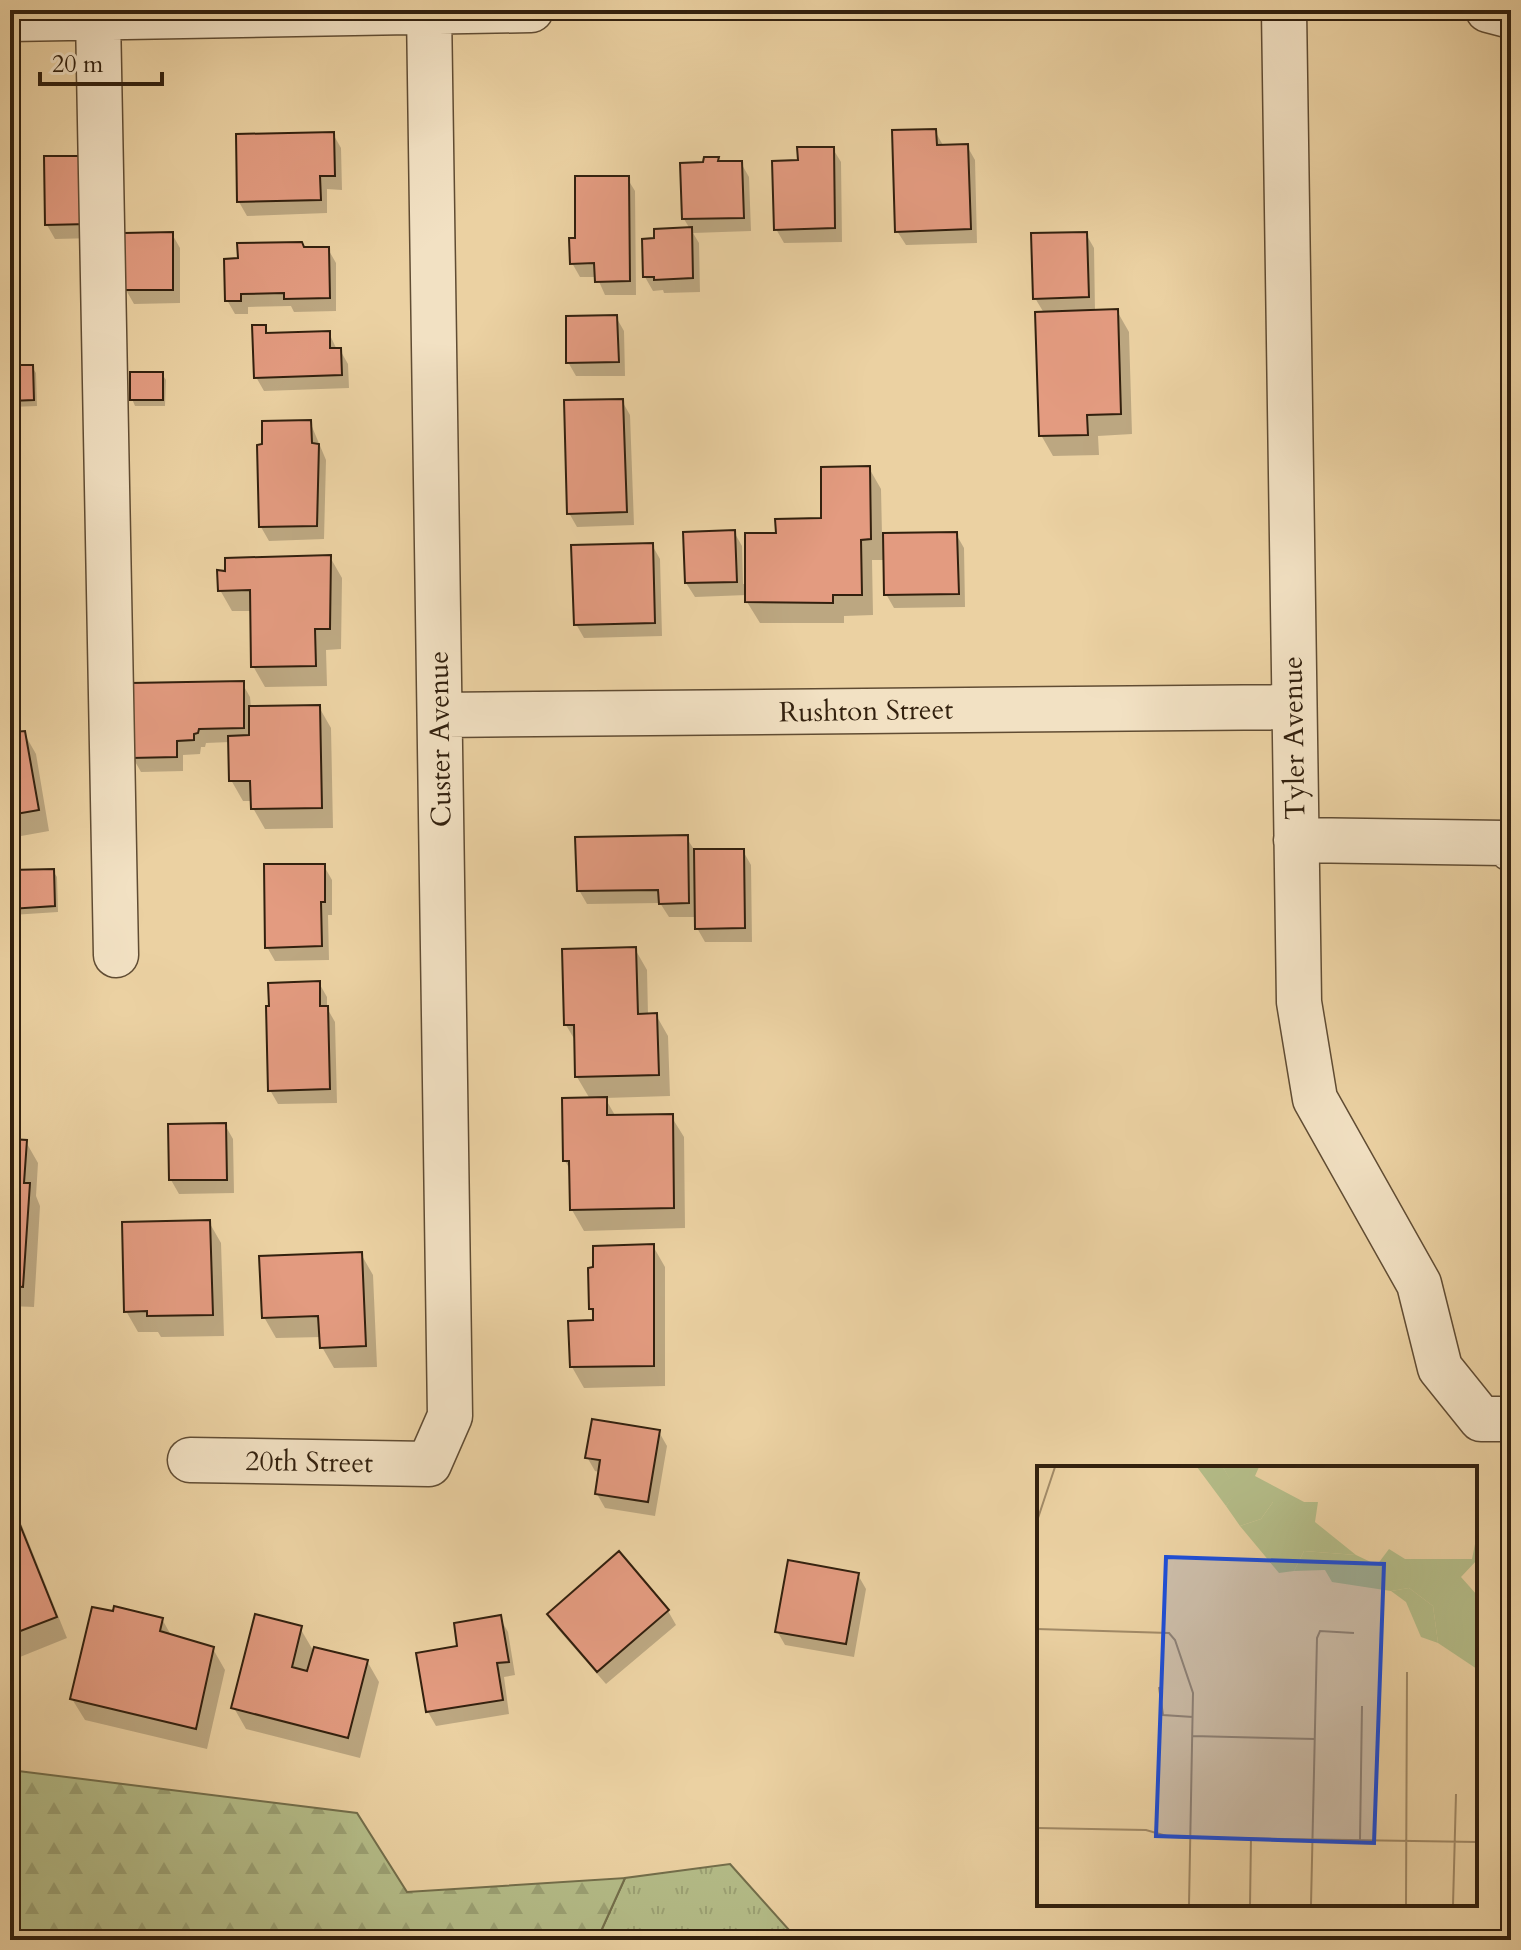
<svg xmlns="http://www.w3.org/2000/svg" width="1521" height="1950" font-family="Cardo,serif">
<defs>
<pattern id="grass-tufts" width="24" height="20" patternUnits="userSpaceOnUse" patternTransform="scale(2)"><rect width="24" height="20" fill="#b4bc88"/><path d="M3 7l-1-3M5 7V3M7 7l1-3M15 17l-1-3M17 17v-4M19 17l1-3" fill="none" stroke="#9ba174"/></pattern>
<pattern id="forest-firs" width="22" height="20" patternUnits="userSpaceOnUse" patternTransform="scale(2)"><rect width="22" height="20" fill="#b4bc88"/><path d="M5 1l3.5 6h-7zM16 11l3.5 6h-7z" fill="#9ba174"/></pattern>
</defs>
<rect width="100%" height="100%" fill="#ebd1a2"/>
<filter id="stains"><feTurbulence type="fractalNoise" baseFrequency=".0025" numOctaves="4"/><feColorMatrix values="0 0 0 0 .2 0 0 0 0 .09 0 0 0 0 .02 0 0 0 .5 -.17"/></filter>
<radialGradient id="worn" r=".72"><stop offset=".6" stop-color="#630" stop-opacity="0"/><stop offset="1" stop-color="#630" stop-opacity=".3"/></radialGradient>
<path fill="url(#grass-tufts)" stroke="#736e4b" stroke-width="2" d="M730,1864L798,1940H597L625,1878Z"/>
<path fill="url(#forest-firs)" stroke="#736e4b" stroke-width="2" d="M10,1770L357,1813L407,1892L625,1878L597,1940H10Z"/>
<path fill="#0003" d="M935,131L944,147L967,146L975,160L977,243L906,245L897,231Z
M333,134L341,148L342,190L327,189V213L247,216L239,202Z
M833,149L841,162L842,242L784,243L776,229Z
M46,158L96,238L55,239L47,225Z
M717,159L720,163H741L749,177L751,231L693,233L699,243L700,292L664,293L663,290L653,291L645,277L690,229L684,219L705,164Z
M627,178L635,191L636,295H605L597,277H580L572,263L577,239Z
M172,234L180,248V303L134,304L126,290Z
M1086,234L1094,248L1095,312L1117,311L1129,332L1132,434L1098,436L1099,455L1053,456L1041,435L1044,313L1035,298Z
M304,249H328L336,263V311L294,312L291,306L248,307V314H235L227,300Z
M616,317L624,331L625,376H576L568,362Z
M264,327L269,335L329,333L337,350H340L348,364L349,388L264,391L256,377Z
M10,367H32L36,373L37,406L10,407Z
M162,374L166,380L165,406H135L132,399Z
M622,401L630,415L634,525L577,527L569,513Z
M310,422L326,460L324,539L269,541L261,527Z
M869,468L881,489L882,535L956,534L964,548L965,607L894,608L886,594V560H872L873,615L844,616V623H760L747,602V595L695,597L686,583L734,532L742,546L743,584H747L778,535L824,520Z
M652,545L660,559L662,636L584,638L576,624Z
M330,557L342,578L341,649L326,650L327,686L265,687L253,666L252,611H232L220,590Z
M242,683L250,697L251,708L319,707L331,728L333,828L265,829L253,808L252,801H243L231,780L230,742L206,743L205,747H201L200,754L183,755V771L141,772L133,758Z
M10,732L14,734L24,733L36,754L49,831L10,838Z
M686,837L695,851H743L751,865L752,942H705L697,928L696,917H669L660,903L587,904L579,890Z
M324,866L332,880V915H328L329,960L275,961L267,947Z
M53,871L57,877L58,912L12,915L10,872Z
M635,949L647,970L648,1015H656L668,1036L670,1096L605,1098L616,1117L671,1116L684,1137L685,1228L584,1231L572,1210L571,1171L565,1161L590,1099L577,1077L576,1042L566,1025Z
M319,983L327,997V1008L335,1022L337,1103L278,1104L270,1090Z
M225,1125L233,1139L234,1193L179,1194L171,1180Z
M10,1141L26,1142L38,1163L36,1196L40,1206L34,1307L10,1306Z
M209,1222L221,1243L224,1336L161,1337L158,1332H138L126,1311Z
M653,1246L665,1267V1386L584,1388L572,1367L595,1322L591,1309Z
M361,1254L373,1275L377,1367L334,1368L322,1347L321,1337L276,1338L264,1317Z
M659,1432L667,1446L655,1516L605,1508L597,1494L600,1472L595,1471L587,1457Z
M10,1496L67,1638L15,1659L19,1670L10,1673Z
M858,1575L866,1589L854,1657L785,1645L777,1631Z
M668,1611L676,1625L606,1684L557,1628L549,1614Z
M500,1618L508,1632L515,1675L504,1677L509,1714L436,1726L428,1712L459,1648Z
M162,1619L172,1637L213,1649L225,1670L207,1749L85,1720L72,1699Z
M300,1628L314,1652L367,1661L379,1682L360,1758L246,1729L234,1708Z"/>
<path fill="#e39b80" stroke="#32200e" stroke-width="2" d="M936,129L937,145L968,144L971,229L895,232L892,130Z
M334,132L335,176H320L321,200L237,202L236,134Z
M797,147H834L835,228L774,230L772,161L798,160Z
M44,156H88L89,224L45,225Z
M704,157H719L718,161H742L744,218L682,219L680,163L703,162Z
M575,176H629L630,281L595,282L594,263L570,264L569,238H575Z
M692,227L693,278L654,280V277H643L642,239L654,238V229Z
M173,232V290H124V233Z
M1087,232L1089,297L1033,299L1031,233Z
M302,242L304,247H329L330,298L284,299V293L241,294V301H225L224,259L238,258L237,243Z
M1118,309L1121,414L1087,415L1088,435L1039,436L1035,312Z
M617,315L619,362L566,363V316Z
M252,325H266V333L330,331V348H341L342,375L254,378Z
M10,365H33L34,400L10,401Z
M130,372H163V400H130Z
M623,399L627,512L567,514L564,400Z
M311,420L312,443L319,444L317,526L259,527L257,445L262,444V421Z
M870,466L871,539L861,540L862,595H833V603L745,602V533H776L775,519L821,518V467Z
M735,530L737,582L685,583L683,532Z
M957,532L959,594L884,595L883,533Z
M653,543L655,623L574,625L571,545Z
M331,555L330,629H315L316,666L251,667L250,590L218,591L217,570L225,571V558Z
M244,681V728L199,729L198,733L194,734V740L177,741V757L131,758L130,683Z
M320,705L322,808L251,809L250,781H229L228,736L249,735V706Z
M13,729V732L25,731L39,810L10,815V730Z
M688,835L689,903L659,904L658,890L577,891L575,837Z
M694,849H744L745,928L695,929Z
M264,864H325V902H321L322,946L265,948Z
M54,869L55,906L10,909V870Z
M636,947L638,1014L657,1013L659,1075L575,1077L574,1025H564L562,949Z
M320,981V1006H328L330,1089L268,1091L266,1006H269L268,983Z
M607,1097V1115L673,1114L674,1208L570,1210L569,1161H563L562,1098Z
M226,1123L227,1180H169L168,1124Z
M10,1139L27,1140L24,1183H30L23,1287L10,1286Z
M210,1220L213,1315L147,1316V1311L124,1312L122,1222Z
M654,1244V1366L570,1367L568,1321L593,1320V1309H589L588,1268L593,1267V1246Z
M362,1252L366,1346L320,1348L318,1316L262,1318L259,1256Z
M592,1419L660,1430L648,1502L595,1494L600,1460L585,1458Z
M10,1500L57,1617L10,1635Z
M619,1551L669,1610L597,1672L547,1614Z
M788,1560L859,1573L846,1644L775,1632Z
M114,1606L163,1618L160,1631L214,1647L196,1729L70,1699L92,1607L113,1611Z
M255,1614L302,1626L292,1667L307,1671L314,1647L368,1660L348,1738L231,1708Z
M501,1615L509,1662L497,1663L503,1700L426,1712L416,1653L457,1646L454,1623Z"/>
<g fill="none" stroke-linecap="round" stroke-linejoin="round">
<g stroke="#604c33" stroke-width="47">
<path id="minor" d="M1284,10L1299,1002L1315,1099L1419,1284L1440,1368L1481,1419H1511
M1488,10L1511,16
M98,17L116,955
M10,19L531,10
M440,715L1293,707
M1296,840L1505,843L1511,849
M190,1460L429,1464L450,1416L429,10"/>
</g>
<use href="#minor" stroke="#f2e1c3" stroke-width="44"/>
</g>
<g text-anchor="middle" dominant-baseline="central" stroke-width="6" stroke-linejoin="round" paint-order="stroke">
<g font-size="28" fill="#32200e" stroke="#f2e1c3">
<text transform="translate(866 711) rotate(-1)">Rushton Street</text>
<text transform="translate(1294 738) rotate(-91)">Tyler Avenue</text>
<text transform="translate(440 739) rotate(-91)">Custer Avenue</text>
<text transform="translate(309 1462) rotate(1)">20th Street</text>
</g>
</g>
<g transform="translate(1037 1466)">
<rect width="440" height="440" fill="#ebd1a2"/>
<path d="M160,1H186L200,25L189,40ZM236,36H281L278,56L319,89L267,85L257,105L242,107L203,60L224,53ZM372,122L396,140L401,177L384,171L369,136L354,125Z" fill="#b4bc88"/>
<path d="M186,1H222L218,10L269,37L236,36L224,53L203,60L189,40L199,25ZM440,68V94L424,111L440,129V203L401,177L396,140L372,122L354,125L295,116L288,104L257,105L267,85L319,89L340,99L352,83L368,93H435Z" fill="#b4bc88"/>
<path fill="none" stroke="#a18a67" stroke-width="2" d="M0,55L18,1M0,163L132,167L138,174L156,227L152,439M122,221L126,249L156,251M155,270L278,273M0,362L109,364L133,371L440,376M323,374L325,240M213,439L214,372M274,439L280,172L283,165L317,167M369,439L370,206M416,439L419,328"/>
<path fill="#1d4ed8" fill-opacity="0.15" stroke="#1d4ed8" stroke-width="4" d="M129,91L347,98L337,377L119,370Z"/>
<rect width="440" height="440" fill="none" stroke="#32200e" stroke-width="4"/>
</g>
<rect width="1521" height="1950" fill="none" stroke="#ebd1a2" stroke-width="40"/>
<rect x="12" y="12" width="1497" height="1926" fill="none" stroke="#32200e" stroke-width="4"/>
<rect x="20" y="20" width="1481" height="1910" fill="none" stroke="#32200e" stroke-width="2"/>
<path d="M40 72v12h122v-12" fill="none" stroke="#32200e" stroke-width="4"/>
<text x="52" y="72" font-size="24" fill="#32200e" stroke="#f2e1c3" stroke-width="6" paint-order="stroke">20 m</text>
<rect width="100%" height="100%" filter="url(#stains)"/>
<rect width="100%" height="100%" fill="url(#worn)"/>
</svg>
